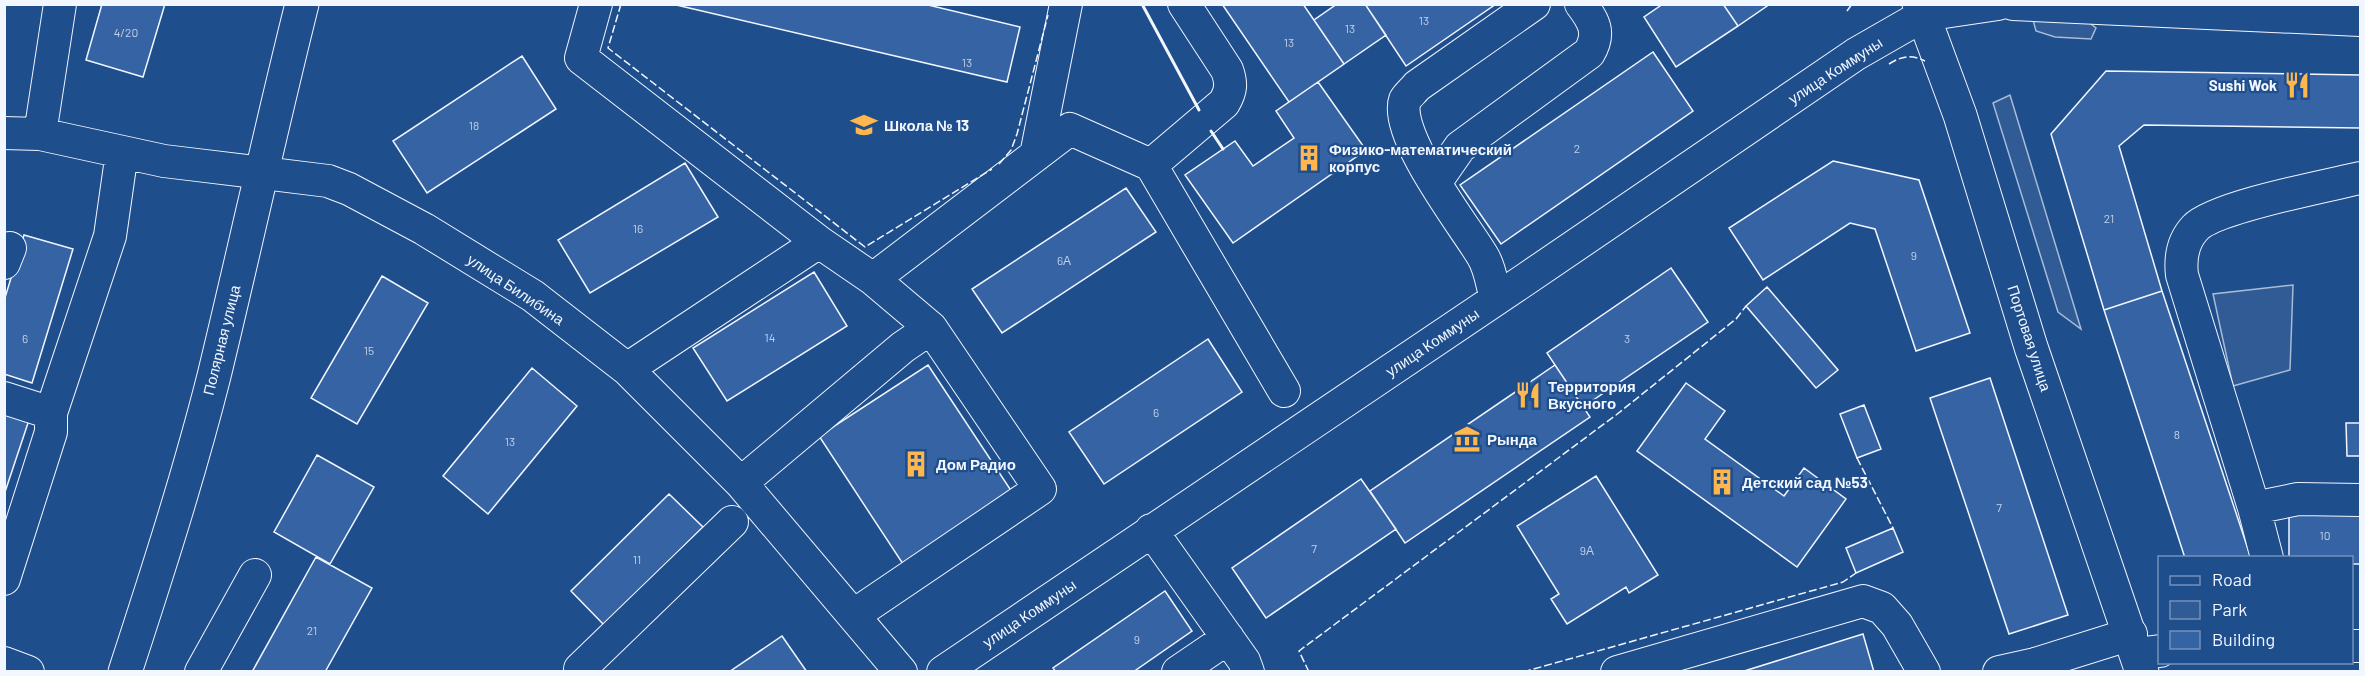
<svg xmlns="http://www.w3.org/2000/svg" width="2365" height="676" font-family="Barlow,sans-serif">
<rect width="100%" height="100%" fill="#1f4e8c"/>
<path fill="#305b95" stroke="#a8bbd7" stroke-width="1.5" d="M2033,20H2086L2096,28L2091,39L2055,37L2036,31Z
M2010,95L2081,329L2058,312L1993,103Z
M2293,285L2290,370L2233,386L2213,294Z"/>
<path fill="#3563a3" stroke="#f2f6ff" stroke-width="1.5" d="M102,4H165L143,77L86,60Z
M672,4H924L1020,27L1007,82Z
M1222,4H1303L1344,64L1289,102Z
M1337,4H1365L1386,35L1344,64L1314,20Z
M1365,4H1496L1406,66Z
M1663,4H1723L1738,26L1676,67L1644,17Z
M1723,4H1770L1738,26Z
M1653,52L1693,111L1501,244L1460,185Z
M522,56L556,109L427,193L393,141Z
M2106,71L2360,75V128L2144,125L2119,146L2162,291L2104,310L2051,134Z
M1318,82L1366,150L1233,243L1185,175L1235,141L1253,166L1294,138L1276,111Z
M1833,161L1919,180L1970,333L1916,351L1875,229L1850,223L1763,280L1729,228Z
M685,163L718,217L590,293L558,240Z
M1126,188L1156,232L1002,333L972,289Z
M24,235L73,249L32,383L4,374V301Z
M1671,268L1708,322L1583,407L1547,353Z
M814,272L847,326L727,401L693,348Z
M382,276L428,303L357,424L311,398Z
M1767,287L1838,370L1816,388L1746,306Z
M2162,291L2251,558H2185L2104,310Z
M1208,339L1242,392L1104,484L1069,432Z
M928,365L1012,492L903,564L819,436Z
M1555,365L1590,417L1405,543L1370,491Z
M532,368L577,406L488,514L443,476Z
M1990,378L2068,615L2009,634L1930,398Z
M1686,383L1725,411L1705,439L1784,496L1804,468L1846,499L1797,567L1637,451Z
M1864,405L1881,449L1857,458L1840,414Z
M4,412L29,420L4,495Z
M2346,423H2360V456H2347Z
M317,455L374,487L330,564L274,532Z
M1596,476L1658,575L1629,593L1626,587L1567,624L1551,599L1559,594L1517,526Z
M1361,479L1396,529L1266,618L1232,568Z
M669,494L703,527L604,625L571,591Z
M2360,512V564H2352V558H2289V513Z
M1893,528L1903,552L1856,573L1846,548Z
M316,557L372,588L325,672H252Z
M1165,591L1192,631L1133,672H1056L1053,668Z
M1863,634L1874,672H1741Z
M782,636L807,672H729Z"/>
<g fill="none" stroke-linecap="round" stroke-linejoin="round">
<g stroke="#f2f6ff" stroke-width="34">
<path id="minor" d="M596,4L581,58L819,242L873,279L931,328
M2013,4L2360,20
M4,133L40,134L164,161L328,181L349,189L424,229L533,296L627,369L741,483L901,672
M40,134L60,4
M1036,155L1066,4
M1151,165L1224,103C1231,91 1232,84 1227,70L1184,4
M1435,183L1460,147L1589,53C1601,33 1594,21 1581,4
M4,263L10,248
M873,279L1070,129L1151,165L1284,391
M1496,299C1492,285 1490,267 1482,255C1464,225 1393,134 1405,100C1407,96 1414,90 1417,86L1534,4
M627,369L819,242
M4,398L51,413V432L4,579
M51,413L110,236L122,152
M741,483L903,347L931,328L1040,489L854,615
M2254,508L2298,499L2360,500
M1151,530L1244,661L1248,672
M2267,558L2254,508L2182,275C2180,258 2182,242 2195,228C2215,207 2326,186 2360,178
M2352,646H2360
M2137,654L2160,651
M4,663L28,672
M580,669L732,522
M201,672L255,575
M943,672L1529,277L1856,54L1924,15L1998,4
M1178,672L1228,638
M1617,672L1863,601L1882,608L1897,625L1924,672
M1999,672L2035,664L2131,634"/>
</g>
<g stroke="#f2f6ff" stroke-width="35">
<path id="major" d="M1919,4L1960,115L2031,347L2142,672
M125,672C157,574 189,475 214,376C244,252 271,128 302,4"/>
</g>
<use href="#minor" stroke="#1f4e8c" stroke-width="32"/>
<use href="#major" stroke="#1f4e8c" stroke-width="33"/>
<path stroke="#f2f6ff" stroke-width="1.5" stroke-dasharray="8 3" stroke-linecap="butt" d="M621,4L608,48L865,247L992,169
M1847,11L1852,4
M1889,64C1902,56 1911,54 1925,61
M999,164L1011,150L1017,134L1048,15
M1857,458L1893,528
M1309,672L1299,651L1616,415L1736,319L1746,306
M1523,672L1843,582L1856,573"/>
<path stroke="#f2f6ff" stroke-width="3" d="M1142,4L1199,110
M1211,131L1223,149"/>
</g>
<defs>
<g id="restaurant-bare" transform="scale(2.07)"><path d="M-5-6h1v4h1v-4h1v4h1v-4h1v5L-1.5 .5V6h-2V.5L-5-1ZM5-6V6H3V1.5H1.5Q1.5-4 5-6Z" fill="#ffb74d" stroke="#1f4e8c" stroke-width="2.5" paint-order="stroke"/></g>
<g id="school-bare" transform="scale(2.07)"><path d="M0-5L7-2L0 1L-7-2ZM-4 1L0 2.5L4 1V4Q0 6-4 4Z" fill="#ffb74d" stroke="#1f4e8c" stroke-width="2.5" paint-order="stroke"/></g>
<g id="building-bare" transform="scale(2.07)"><path d="M-4-6H4V6H1V3H-1V6H-4ZM-2.5-4.3h1.7v1.8h-1.7ZM.8-4.3h1.7v1.8H.8ZM-2.5-1h1.7V.8h-1.7ZM.8-1h1.7V.8H.8Z" fill="#ffb74d" stroke="#1f4e8c" stroke-width="2.5" paint-order="stroke"/></g>
<g id="museum-bare" transform="scale(2.07)"><path d="M0-6L6-3V-2H-6V-3ZM-5-1h2V3h-2ZM-1-1h2V3h-2ZM3-1h2V3H3ZM-6 4H6V6H-6Z" fill="#ffb74d" stroke="#1f4e8c" stroke-width="2.5" paint-order="stroke"/></g>
</defs>
<g fill-rule="evenodd">
<use href="#restaurant-bare" x="2297" y="85"/>
<use href="#school-bare" x="864" y="125"/>
<use href="#building-bare" x="1309" y="158"/>
<use href="#restaurant-bare" x="1528" y="395"/>
<use href="#museum-bare" x="1467" y="439"/>
<use href="#building-bare" x="916" y="464"/>
<use href="#building-bare" x="1722" y="482"/>
</g>
<g text-anchor="middle" dominant-baseline="central" stroke-width="4.5" stroke-linejoin="round" paint-order="stroke">
<g font-size="12" fill="#c3d1e8">
<text x="1424" y="20">13</text>
<text x="1350" y="28">13</text>
<text x="126" y="32">4/20</text>
<text x="1289" y="42">13</text>
<text x="967" y="62">13</text>
<text x="474" y="125">18</text>
<text x="1577" y="148">2</text>
<text x="2109" y="218">21</text>
<text x="638" y="228">16</text>
<text x="1914" y="255">9</text>
<text x="1064" y="260">6А</text>
<text x="770" y="337">14</text>
<text x="25" y="338">6</text>
<text x="1627" y="338">3</text>
<text x="369" y="350">15</text>
<text x="1156" y="412">6</text>
<text x="2177" y="434">8</text>
<text x="510" y="441">13</text>
<text x="1999" y="507">7</text>
<text x="2325" y="535">10</text>
<text x="1314" y="548">7</text>
<text x="1587" y="550">9А</text>
<text x="637" y="559">11</text>
<text x="312" y="630">21</text>
<text x="1137" y="639">9</text>
</g>
<g font-size="15" fill="#f2f6ff" stroke="#1f4e8c">
<text transform="translate(1835 70) rotate(-33)">улица Коммуны</text>
<text transform="translate(516 289) rotate(34)">улица Билибина</text>
<text transform="translate(2030 338) rotate(72)">Портовая улица</text>
<text transform="translate(221 340) rotate(-76)">Полярная улица</text>
<text transform="translate(1432 342) rotate(-34)">улица Коммуны</text>
<text transform="translate(1029 613) rotate(-34)">улица Коммуны</text>
</g>
<g font-size="15" font-weight="bold" fill="#f2f6ff" stroke="#1f4e8c" text-anchor="start">
<text x="2277" y="85" text-anchor="end">Sushi Wok</text>
<text x="884" y="125">Школа № 13</text>
<text x="1329" y="149">Физико-математический<tspan x="1329" dy="17">корпус</tspan></text>
<text x="1548" y="386">Территория<tspan x="1548" dy="17">Вкусного</tspan></text>
<text x="1487" y="439">Рында</text>
<text x="936" y="464">Дом Радио</text>
<text x="1742" y="482">Детский сад №53</text>
</g>
</g>
<rect width="2365" height="676" fill="none" stroke="#f2f6ff" stroke-width="12"/>
<rect x="2158" y="556" width="195" height="108" fill="#1f4e8c" stroke="#7391ba" stroke-width="1.5"/>
<rect x="2170" y="576" width="30" height="9" fill="#1f4e8c" stroke="#7391ba" stroke-width="1.5"/>
<text x="2212" y="586" font-size="18" fill="#f2f6ff">Road</text>
<rect x="2170" y="601" width="30" height="18" fill="#305b95" stroke="#7391ba" stroke-width="1.5"/>
<text x="2212" y="616" font-size="18" fill="#f2f6ff">Park</text>
<rect x="2170" y="631" width="30" height="18" fill="#3563a3" stroke="#7391ba" stroke-width="1.5"/>
<text x="2212" y="646" font-size="18" fill="#f2f6ff">Building</text>
</svg>
